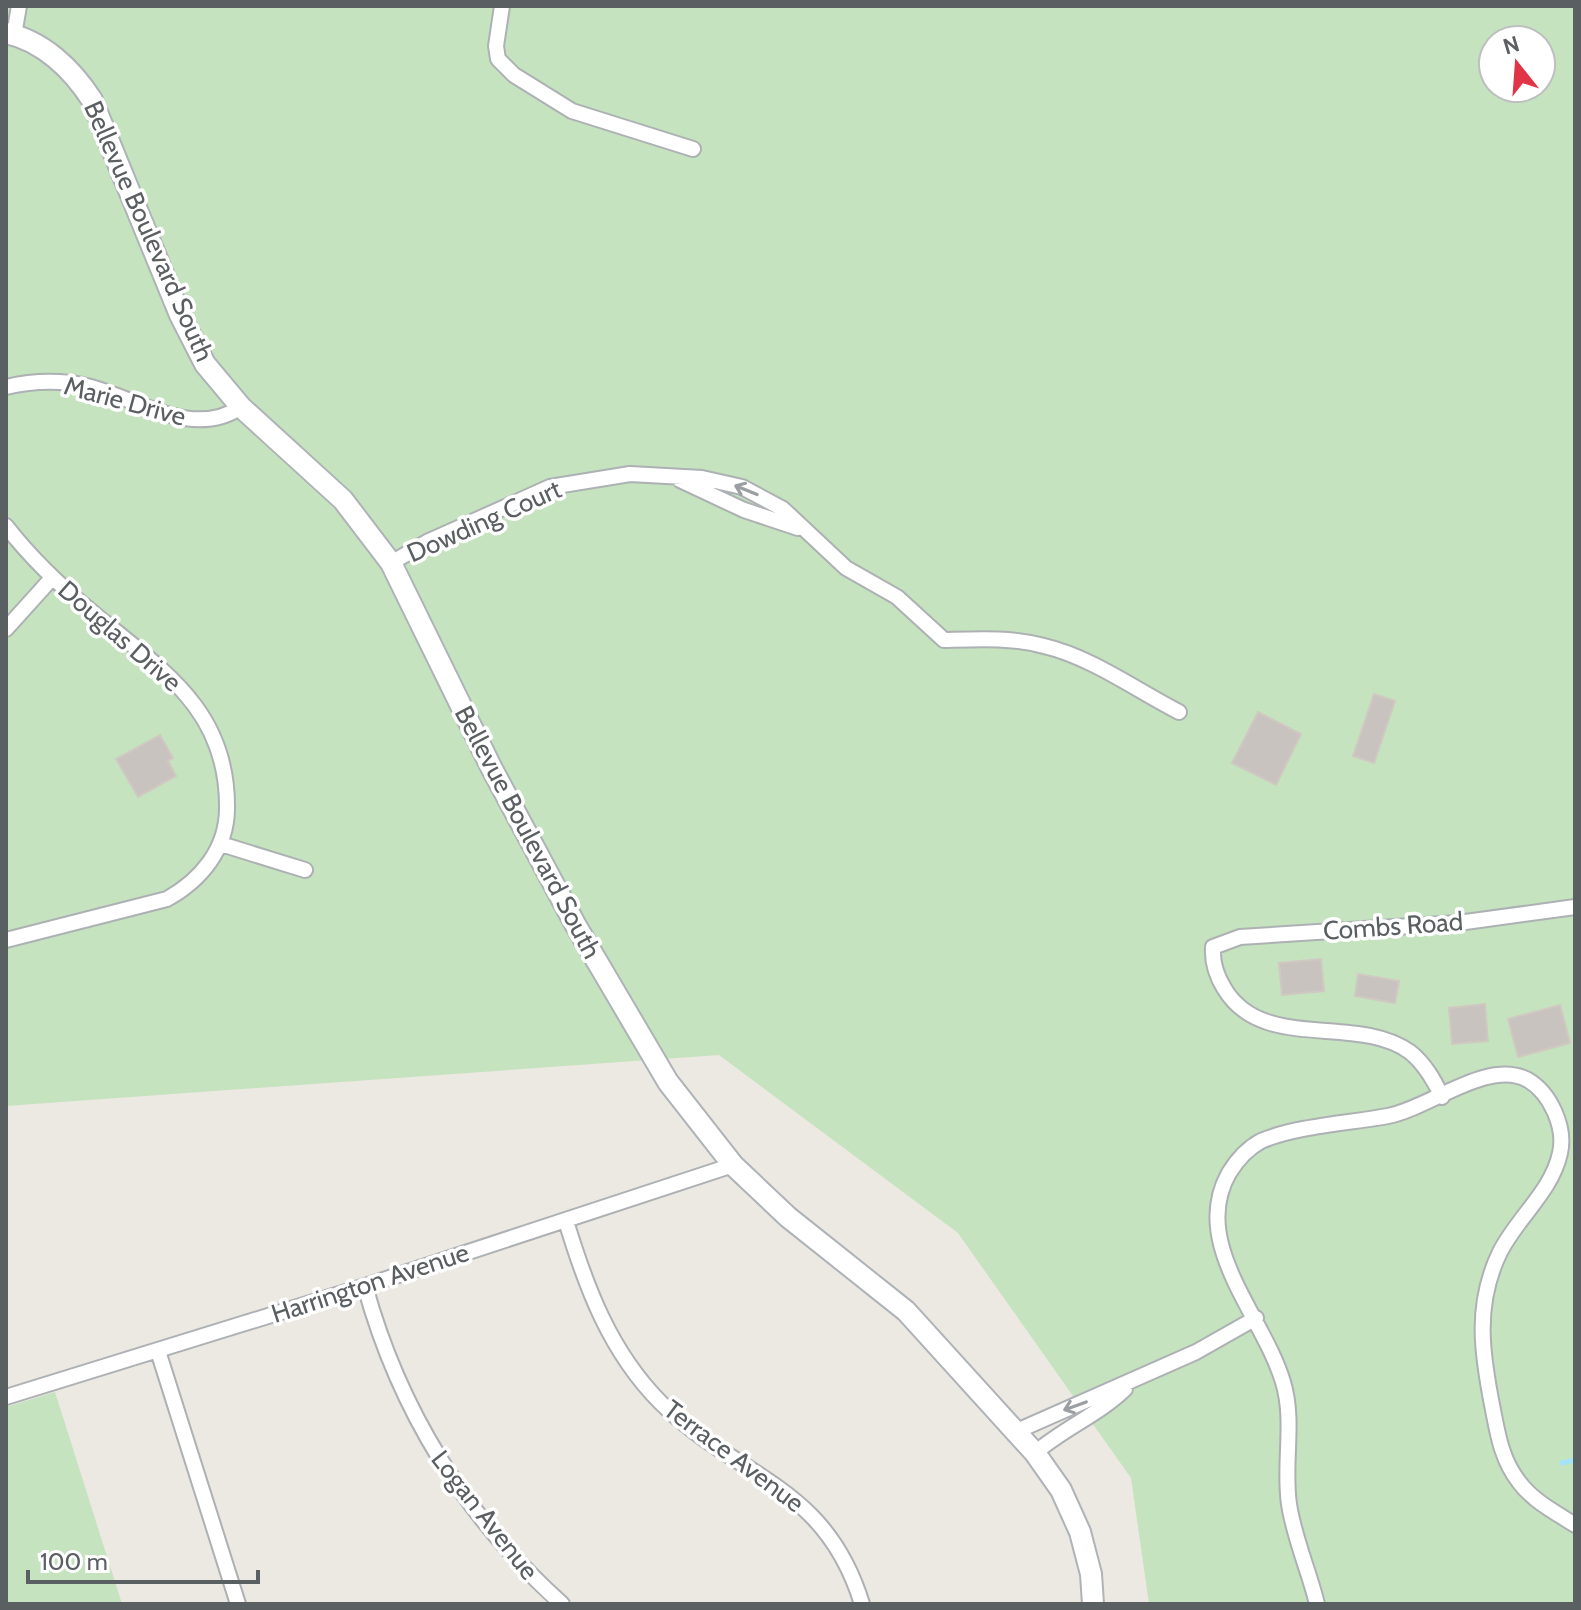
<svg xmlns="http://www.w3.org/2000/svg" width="1581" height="1610" font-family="Cabin,sans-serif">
<rect width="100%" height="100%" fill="#ece8e2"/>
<path fill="#c5e3bf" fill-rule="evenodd" d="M6,6H1575V1604H1149L1131,1478L958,1233L719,1055L6,1106ZM1493,40H1541V88H1493Z
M55,1392L122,1604H6V1407Z"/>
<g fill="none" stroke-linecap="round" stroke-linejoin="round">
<path stroke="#a4e4fa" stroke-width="5" d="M1562,1463L1575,1460"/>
</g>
<path fill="#c8c3bf" stroke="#d0c9c1" stroke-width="2" d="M1374,694L1395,701L1374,763L1353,756Z
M1258,712L1301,734L1276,785L1232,763Z
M160,735L173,758L168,761L176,776L138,797L116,759Z
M1321,959L1324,991L1282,995L1279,963Z
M1358,974L1399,981L1395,1003L1355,996Z
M1485,1004L1488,1041L1452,1044L1449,1008Z
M1560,1005L1570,1043L1518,1057L1508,1019Z"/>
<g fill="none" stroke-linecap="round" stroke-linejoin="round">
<g stroke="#adb1b4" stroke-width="18">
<path id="street" d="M502,6L496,46L498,59L514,75L572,111L693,149
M14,35L19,6
M6,387C32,381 61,380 87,386C137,398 192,440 241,407
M680,480L744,510L798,528
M6,526C31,558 60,586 92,612C160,669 228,708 227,808C227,849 201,880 167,899L6,940
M391,563L427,542L550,487L630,474L702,478L742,487L783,509L846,568L897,597L944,640C978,639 1011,637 1044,646C1091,657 1136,690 1179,712
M6,629L52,578
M221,844L305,870
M1442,1097C1434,1080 1425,1064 1410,1052C1356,1013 1262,1053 1224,988C1216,975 1212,962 1213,947L1240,937L1458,923L1575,907
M566,1221C586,1287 610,1352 661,1403C738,1479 825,1483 862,1604
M365,1286C399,1410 466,1518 562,1604
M158,1351L238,1604
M6,1397L365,1286L733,1165
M1017,1431L1196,1352L1256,1318
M1035,1453C1064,1428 1098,1415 1125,1389
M1317,1604C1309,1571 1294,1538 1289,1504C1283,1464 1295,1421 1283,1382C1263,1315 1189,1243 1229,1173C1237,1160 1248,1148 1261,1141C1296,1126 1350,1123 1388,1116C1430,1108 1488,1058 1528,1080C1550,1093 1566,1127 1560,1153C1552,1191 1517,1218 1500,1252C1474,1305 1482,1355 1493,1410C1498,1436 1502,1460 1519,1482C1533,1501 1555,1512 1575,1525"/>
</g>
<g stroke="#aeb3b7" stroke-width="24">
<path id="secondary" d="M6,33C43,41 72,69 92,100L180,315L205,364L241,407L343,500L391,563L491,767L575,924L668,1082L733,1165L788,1217L906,1311L1035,1453L1061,1490L1080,1532L1091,1574L1093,1604"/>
</g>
<use href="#street" stroke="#fff" stroke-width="14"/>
<use href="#secondary" stroke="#fff" stroke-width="20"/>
</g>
<defs><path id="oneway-shaft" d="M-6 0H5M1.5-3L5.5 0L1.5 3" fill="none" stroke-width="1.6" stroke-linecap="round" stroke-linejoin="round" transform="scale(2)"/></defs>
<g stroke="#9c9fa1">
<use href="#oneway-shaft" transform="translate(746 490) rotate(-158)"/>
<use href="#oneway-shaft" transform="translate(1075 1406) rotate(160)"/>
</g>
<g text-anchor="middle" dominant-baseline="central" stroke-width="7" stroke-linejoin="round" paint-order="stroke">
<g font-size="26" fill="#5a5f62" stroke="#fff">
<text transform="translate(149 231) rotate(66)">Bellevue Boulevard South</text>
<text transform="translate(125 401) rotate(15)">Marie Drive</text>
<text transform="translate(484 521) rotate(-24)">Dowding Court</text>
<text transform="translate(120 636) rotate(41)">Douglas Drive</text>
<text transform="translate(528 832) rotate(62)">Bellevue Boulevard South</text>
<text transform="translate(1393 926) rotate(-4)">Combs Road</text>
<text transform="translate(370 1283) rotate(-18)">Harrington Avenue</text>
<text transform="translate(734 1456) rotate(37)">Terrace Avenue</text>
<text transform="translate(485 1515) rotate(52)">Logan Avenue</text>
</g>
</g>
<rect width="1581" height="1610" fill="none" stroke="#5a5f62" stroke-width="16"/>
<g transform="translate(1517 64) rotate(343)"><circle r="38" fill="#ffffff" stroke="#bdbfc0" stroke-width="2"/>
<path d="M0-6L14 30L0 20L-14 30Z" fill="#df3546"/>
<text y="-12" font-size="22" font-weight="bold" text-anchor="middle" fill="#5a5f62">N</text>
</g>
<path d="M28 1570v12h230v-12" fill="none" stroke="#5a5f62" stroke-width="4"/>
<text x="40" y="1570" font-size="24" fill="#5a5f62" stroke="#ffffff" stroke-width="6" paint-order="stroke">100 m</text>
</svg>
